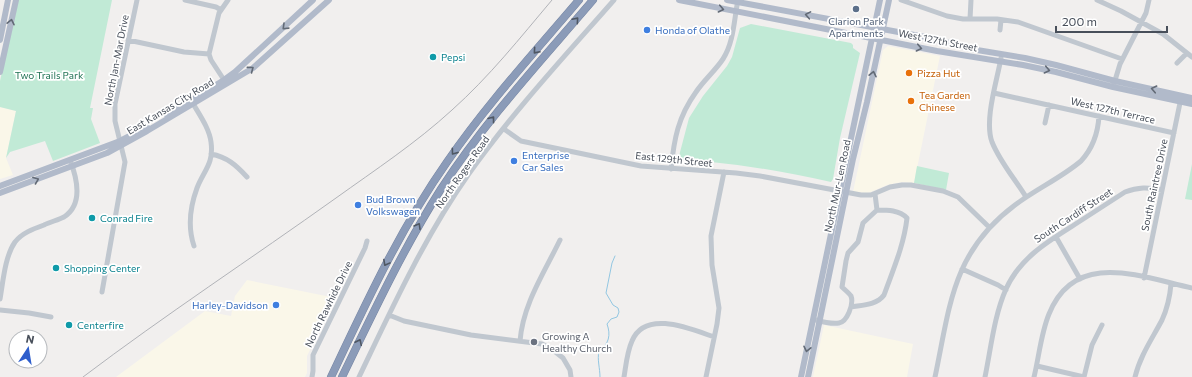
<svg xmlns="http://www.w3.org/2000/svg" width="1192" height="377" font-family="Commissioner,sans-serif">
<rect width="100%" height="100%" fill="#f1efee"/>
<path fill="#faf7e9" d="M888,46L940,56L914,183L902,182L887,185L868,193L853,192L883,50Z
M0,107L16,111L6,158L13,175L0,179Z
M247,280L336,298L307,356V373L305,377H116L205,311L231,316L235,296Z
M824,325L913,344L907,377H813Z"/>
<path fill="#c1ead6" d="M18,0H112L90,108H93L91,119L100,143L53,161L45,141L10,152L6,158L16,111L0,107V81Z
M751,24L851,43L853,45V48L860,53L840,138L833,179L831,182C792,173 751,166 711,162C701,161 686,165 679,156L689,118L703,96L727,66L732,57L740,28Z
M1192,164V200L1185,199Z
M917,166L949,173L946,190L914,183Z"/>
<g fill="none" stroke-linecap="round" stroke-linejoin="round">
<path stroke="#93c7e2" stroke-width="1" d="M600,377C600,368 597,360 599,351C609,344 611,335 607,324L611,319L617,317L619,312L618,308L613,305L606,293L612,263L615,256"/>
<g stroke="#7786a3" stroke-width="8">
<path id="highway" d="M331,377C366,303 400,229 447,162C487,104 534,53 579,0
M342,377C373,313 403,249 441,189C485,121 541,61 593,0"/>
</g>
<path stroke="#c0c7cf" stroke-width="5" d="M185,0L216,7L221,10
M901,0L947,16L963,19H997L1018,22L1122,59
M1097,0L1121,11L1163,34L1192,57
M970,19L971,0
M1000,30L1001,20
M128,40L184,52L209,54
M1001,58C997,81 984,120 992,142C1000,162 1015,179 1026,197
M1177,63L1187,53
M226,83L211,60L209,54L219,13L228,0
M1113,87L1120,64L1146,13L1149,0
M994,93L1174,133
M191,100C198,113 209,127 211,142C214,164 204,170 197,188C190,207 188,228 194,246
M1045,123L1049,105
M504,129L521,141L641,166L736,173L760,176L861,195H871L890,187L902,185H911L943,191L958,197L989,227
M211,154C227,157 236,165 247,177
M671,169C674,139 678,117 696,92C704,80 715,71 723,59C734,42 734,19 738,0
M1056,237L1080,279
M962,269L998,285L1006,290
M1144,278L1181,98
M102,292L125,162L115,121V104L137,0
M0,299C3,282 5,256 15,242C22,233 33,229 44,225C50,222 58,220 64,217C84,204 77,178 70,160
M851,307C862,305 877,305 884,295C893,270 904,245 907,218C899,210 888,210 877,210
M0,310L29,313L51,317
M389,315L404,321L471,335L542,344L553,350L563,358L570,370L571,377
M816,320C823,322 832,324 839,323C847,322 854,304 851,296C849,293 845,290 842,287L846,261L848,253L858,242L863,223L877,210L875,194
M520,341C523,304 544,273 560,240
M1037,366L1084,377
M312,377L313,371V355L365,248L367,241
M359,377C392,308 424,238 468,175C512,113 564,57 614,0
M624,377C626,365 627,352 632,341C645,309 691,329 714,337
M706,377L717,324L719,308L712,265L711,236L724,172
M935,377C950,306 952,252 1015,205C1036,189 1061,178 1081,161C1093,148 1098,133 1099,116
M985,377C991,348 994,316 1006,289C1020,258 1047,242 1074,225C1091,214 1108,203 1125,192C1138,187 1148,187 1162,190
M1034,377C1039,357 1041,333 1049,314C1075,249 1141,277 1192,288
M1084,377L1092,345L1102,325
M1135,377C1140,356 1152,339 1162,320C1167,309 1170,296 1171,284"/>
<path stroke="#b1baca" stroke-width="6" d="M679,0L937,51L1023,65L1056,72L1113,87L1192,104
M727,0L925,37L977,50L1025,58L1056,65L1115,81L1192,98
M0,40L8,0
M0,72L16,0
M167,115L224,80L235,72L313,0
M0,186L120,141L147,127
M0,193L107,153L147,131L253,68L329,0
M801,377L880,0
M808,377L853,159L867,102L889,0"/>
<use href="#highway" stroke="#8b9bb8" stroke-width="7"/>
<path stroke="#b1b3b8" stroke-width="1" d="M83,377C165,315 252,258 336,198C375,170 416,143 452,110C489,77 520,38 552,0"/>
</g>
<defs><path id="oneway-chevron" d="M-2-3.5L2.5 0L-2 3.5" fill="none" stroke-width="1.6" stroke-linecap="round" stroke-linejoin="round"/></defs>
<g stroke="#626a76">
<use href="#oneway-chevron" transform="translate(721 9) rotate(12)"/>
<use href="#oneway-chevron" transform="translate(808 15) rotate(-170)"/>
<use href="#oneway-chevron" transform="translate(11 22) rotate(-78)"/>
<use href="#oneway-chevron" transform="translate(285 27) rotate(136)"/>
<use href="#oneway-chevron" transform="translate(919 48) rotate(12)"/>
<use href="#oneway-chevron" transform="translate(251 69) rotate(-37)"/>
<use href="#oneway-chevron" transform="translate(1047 70) rotate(12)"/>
<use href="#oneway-chevron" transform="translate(873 74) rotate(-78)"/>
<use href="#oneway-chevron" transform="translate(1154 89) rotate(-168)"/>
<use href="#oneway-chevron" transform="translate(36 180) rotate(-21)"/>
<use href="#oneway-chevron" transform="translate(807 349) rotate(102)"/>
</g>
<g stroke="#4f5763">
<use href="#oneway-chevron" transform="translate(576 20) rotate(-49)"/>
<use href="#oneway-chevron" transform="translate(536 51) rotate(131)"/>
<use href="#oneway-chevron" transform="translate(492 119) rotate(-52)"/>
<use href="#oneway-chevron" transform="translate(454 152) rotate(126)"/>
<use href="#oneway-chevron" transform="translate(418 226) rotate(-60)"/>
<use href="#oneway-chevron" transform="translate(386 263) rotate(118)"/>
<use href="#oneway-chevron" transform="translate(359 342) rotate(-64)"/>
</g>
<circle fill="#5c6f8a" stroke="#fff" stroke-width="1.5" cx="856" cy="9" r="4"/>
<g fill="#3f7fe0" stroke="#fff" stroke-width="1.5">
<circle cx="647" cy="30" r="4"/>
<circle cx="514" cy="161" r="4"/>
<circle cx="358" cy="205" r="4"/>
<circle cx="276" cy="305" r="4"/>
</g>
<g fill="#0f9aa8" stroke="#fff" stroke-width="1.5">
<circle cx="433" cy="57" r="4"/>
<circle cx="92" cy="218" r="4"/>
<circle cx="56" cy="268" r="4"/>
<circle cx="69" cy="325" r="4"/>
</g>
<g fill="#e8710a" stroke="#fff" stroke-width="1.5">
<circle cx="909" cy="73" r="4"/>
<circle cx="911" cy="101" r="4"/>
</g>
<circle fill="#6b7280" stroke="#fff" stroke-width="1.5" cx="534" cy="342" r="4"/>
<g text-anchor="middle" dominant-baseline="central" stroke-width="3.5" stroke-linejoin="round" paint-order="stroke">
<g font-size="10" fill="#4e5e75" stroke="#fff">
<text x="856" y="21">Clarion Park<tspan x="856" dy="12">Apartments</tspan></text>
</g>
<g font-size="10" fill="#366cbe" stroke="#fff" text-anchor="start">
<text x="655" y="30">Honda of Olathe</text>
<text x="522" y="155">Enterprise<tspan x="522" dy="12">Car Sales</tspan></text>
<text x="366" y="199">Bud Brown<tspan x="366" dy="12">Volkswagen</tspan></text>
<text x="268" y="305" text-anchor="end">Harley-Davidson</text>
</g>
<g font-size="10" fill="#484f5a" stroke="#fff">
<text transform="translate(938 40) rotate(11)">West 127th Street</text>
<text transform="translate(116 60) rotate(-79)">North Jan-Mar Drive</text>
<text transform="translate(170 106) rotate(-31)">East Kansas City Road</text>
<text transform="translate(1113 110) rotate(13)">West 127th Terrace</text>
<text transform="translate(674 159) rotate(6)">East 129th Street</text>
<text transform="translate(462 172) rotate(-55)">North Rogers Road</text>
<text transform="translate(1154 185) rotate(-78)">South Raintree Drive</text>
<text transform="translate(837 186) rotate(-78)">North Mur-Len Road</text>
<text transform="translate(1073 215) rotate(-33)">South Cardiff Street</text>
<text transform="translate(328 304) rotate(-64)">North Rawhide Drive</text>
</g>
<g font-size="10" fill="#0d838f" stroke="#fff" text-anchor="start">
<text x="441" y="57">Pepsi</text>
<text x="100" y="218">Conrad Fire</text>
<text x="64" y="268">Shopping Center</text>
<text x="77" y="325">Centerfire</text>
</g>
<g font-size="10" fill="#c56008" stroke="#fff" text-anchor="start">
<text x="917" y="73">Pizza Hut</text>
<text x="919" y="95">Tea Garden<tspan x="919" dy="12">Chinese</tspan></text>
</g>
<g font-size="10" fill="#217355" stroke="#fff">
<text x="49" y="75">Two Trails Park</text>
</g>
<g font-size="10" fill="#5b616d" stroke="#fff" text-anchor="start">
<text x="542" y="336">Growing A<tspan x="542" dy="12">Healthy Church</tspan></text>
</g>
</g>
<g transform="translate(28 349) rotate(12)"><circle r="19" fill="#ffffff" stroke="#b6b9bd"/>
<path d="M0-3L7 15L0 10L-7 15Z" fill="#2d5dcc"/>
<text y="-6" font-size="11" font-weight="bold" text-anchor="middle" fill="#484f5a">N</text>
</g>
<path d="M1056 26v6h111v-6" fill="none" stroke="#484f5a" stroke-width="2"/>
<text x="1062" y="26" font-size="12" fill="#484f5a" stroke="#ffffff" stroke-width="3" paint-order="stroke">200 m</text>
</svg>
